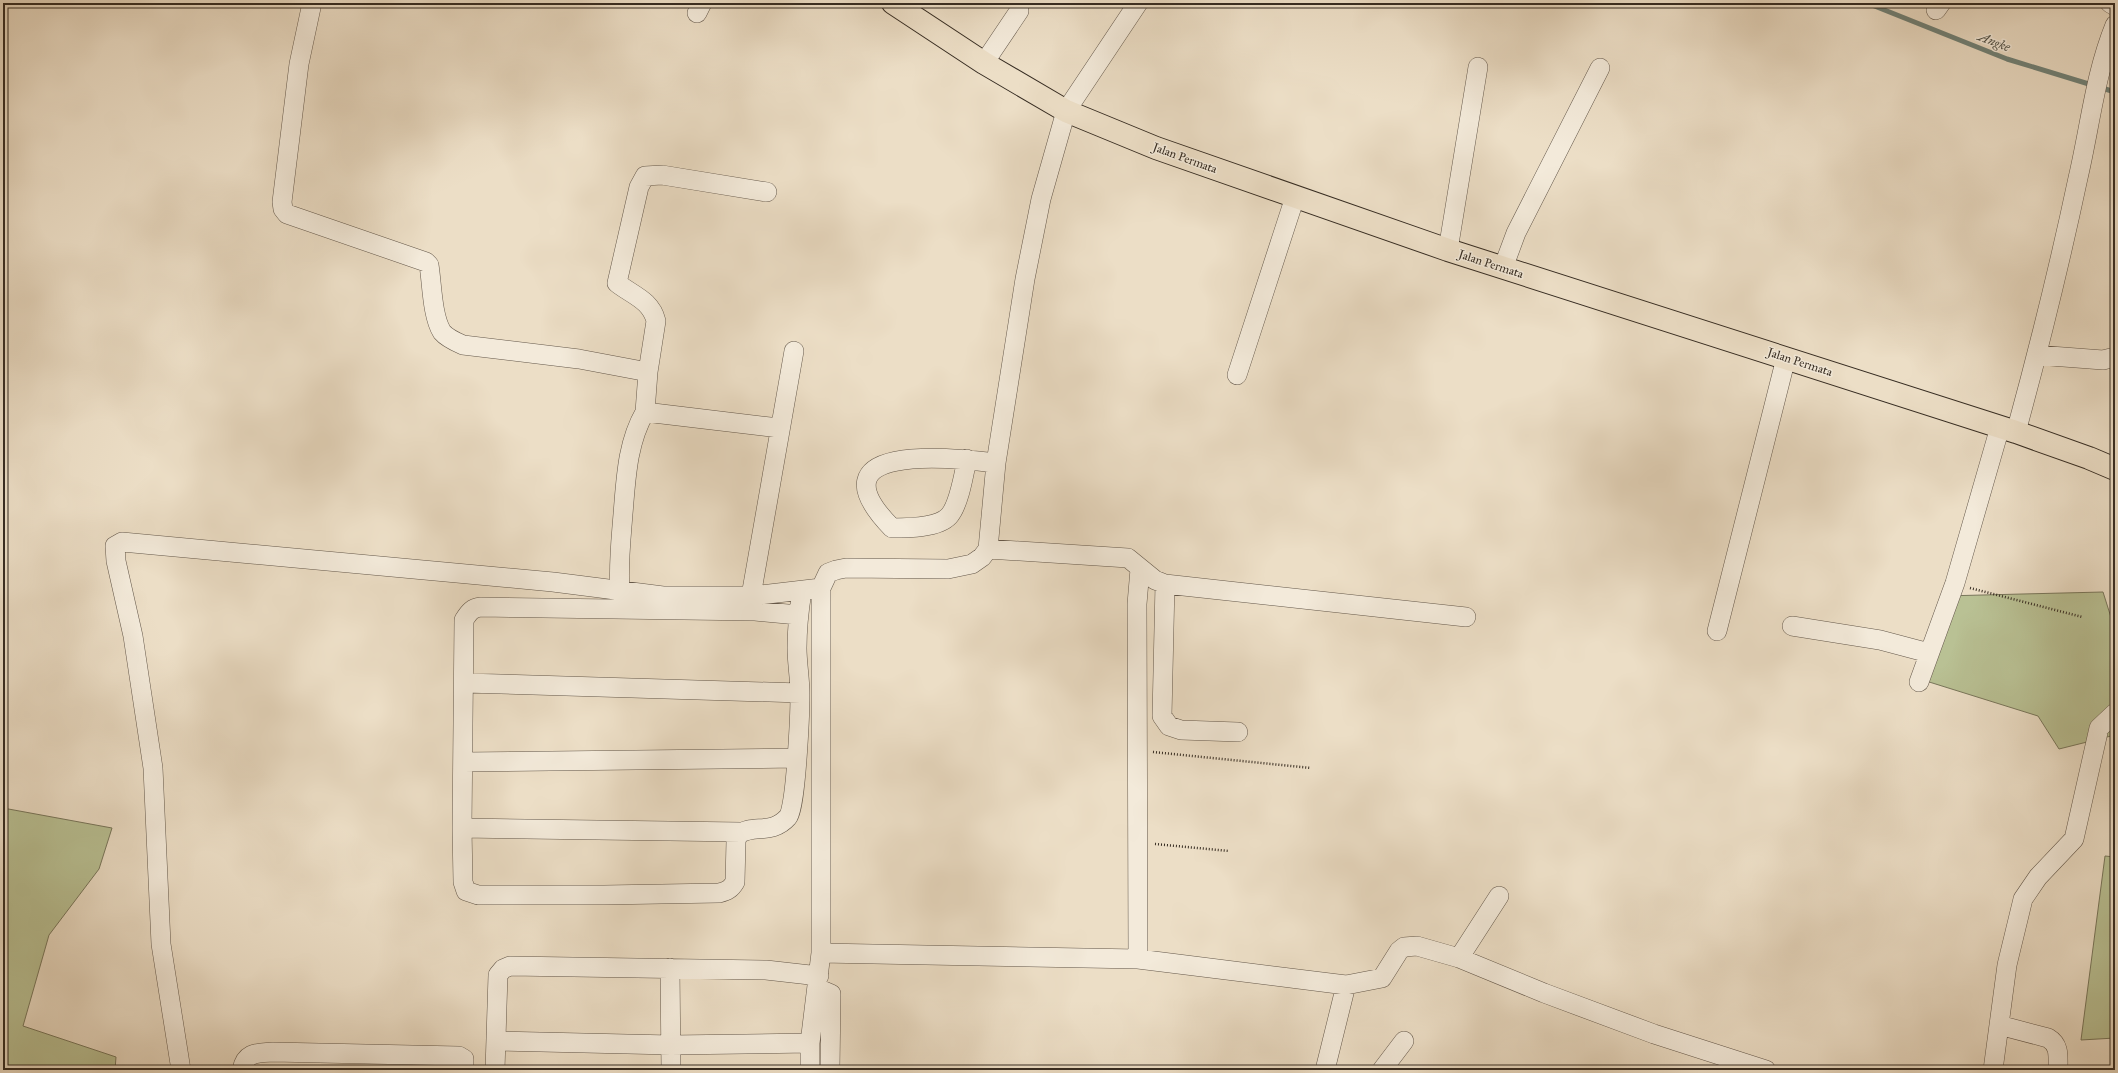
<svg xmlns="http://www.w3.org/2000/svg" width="2118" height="1073" font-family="'IM FELL Great Primer',serif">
<rect width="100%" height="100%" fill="#ecdec6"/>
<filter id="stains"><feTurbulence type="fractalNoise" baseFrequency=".005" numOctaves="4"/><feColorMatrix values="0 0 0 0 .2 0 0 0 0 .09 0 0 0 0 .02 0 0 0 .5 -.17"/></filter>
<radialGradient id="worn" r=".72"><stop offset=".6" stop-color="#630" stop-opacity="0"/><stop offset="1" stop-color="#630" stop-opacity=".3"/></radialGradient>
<path fill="#b9c194" stroke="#78765b" d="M2103,592L2115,630V735L2059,749L2038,716L1926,681L1943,596Z
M3,808L112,828L99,869L49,935L23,1026L116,1057L115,1070H3Z
M2105,856L2115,857V1038L2081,1040Z"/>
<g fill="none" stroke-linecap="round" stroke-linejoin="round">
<path stroke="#718278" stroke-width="5" d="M1867,3L2007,59L2115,92"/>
<g stroke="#64584b" stroke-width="20">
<path id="minor" d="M312,3L299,64L282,202L283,209L287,214L426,262L429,265C432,283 432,316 442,332C447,338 456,342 463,345L579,359L648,372
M2110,3L2115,6
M1936,10L1941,3
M697,13L702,3
M984,63L1019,11
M1448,250L1478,67
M1503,268L1516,233L1600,68
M2037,355L2103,360L2115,357
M1237,375L1295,197
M645,412L648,372L656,321C651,300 632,295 617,283L639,187L645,176L662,175L767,192
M2016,432C2039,348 2060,263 2078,178C2090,127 2095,74 2115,25
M967,459C964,474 959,505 949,516C938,528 907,528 892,528C809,443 949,457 996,463
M988,549L1128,558L1155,580L1165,584L1466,617
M1165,584L1162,716L1169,726L1181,730L1238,732
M620,591C618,565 621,540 623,514C626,479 627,443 645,412L779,428
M751,596L794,351
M798,615L755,611L481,607C472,608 469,612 464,620L462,828L463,882L466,891L478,895H604L719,893C727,891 731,889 735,882L736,841L738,835C753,823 771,836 788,817C796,809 800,712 800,694C800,679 797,663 797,648C797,629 799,610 802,591
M1792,626L1880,640L1929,653
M1717,631L1786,358
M1919,682L1955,583L2000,427
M464,683L800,693
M464,762L796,758
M462,828L741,832
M821,953L1138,959L1346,985L1382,978L1399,951L1404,947L1417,946L1459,958L1544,993L1654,1034L1766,1070
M1459,958L1499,896
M1138,959L1137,604L1140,569
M670,968L671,1070
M817,988L831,994L830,1070
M1999,1025L2048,1038C2060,1045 2058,1056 2058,1070
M496,1041L671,1045L810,1043
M181,1070L161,944L153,768L133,636L116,561L115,546L122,542L553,582L663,596H751L821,588
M242,1070C245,1052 257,1053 273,1052L459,1056L464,1059V1070
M495,1070L498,975L503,969L510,966L766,970L819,976
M810,1070V1043L821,953V588L828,573L836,570L846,568L948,569L972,564L982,557L988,549L996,463L1025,279L1041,199L1066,111L1138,3
M1325,1070L1346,985
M1382,1070L1404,1041
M1993,1070L2007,965L2023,899L2038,877L2074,839L2099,728L2115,713"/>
</g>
<g stroke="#362c22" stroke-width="24">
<path id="major" d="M893,3L984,63L1066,111L1156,148L1448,250L2016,432L2089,458L2115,469"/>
</g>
<path stroke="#362c22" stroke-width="2.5" stroke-dasharray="1 2" stroke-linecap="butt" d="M1970,588L2082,617
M1153,752L1311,768
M1155,844L1229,851"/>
<use href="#minor" stroke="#f3eada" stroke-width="19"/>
<use href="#major" stroke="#ecdec6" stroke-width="22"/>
</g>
<g text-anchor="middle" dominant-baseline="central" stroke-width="3" stroke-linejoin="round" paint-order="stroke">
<g font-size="12" fill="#362c22" stroke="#f3eada">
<text transform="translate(1185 158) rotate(20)">Jalan Permata</text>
<text transform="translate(1491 264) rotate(18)">Jalan Permata</text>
<text transform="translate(1800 362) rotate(18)">Jalan Permata</text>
</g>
<g font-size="13" font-style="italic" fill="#4f5046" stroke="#f3eada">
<text transform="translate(1994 42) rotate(21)">Angke</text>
</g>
</g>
<rect width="2118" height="1073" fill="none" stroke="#ecdec6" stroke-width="16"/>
<rect x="4" y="4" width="2110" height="1065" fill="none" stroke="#362c22" stroke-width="2"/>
<rect x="8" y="8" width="2102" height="1057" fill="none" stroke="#362c22"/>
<rect width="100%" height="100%" filter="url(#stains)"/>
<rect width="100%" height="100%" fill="url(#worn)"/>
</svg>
